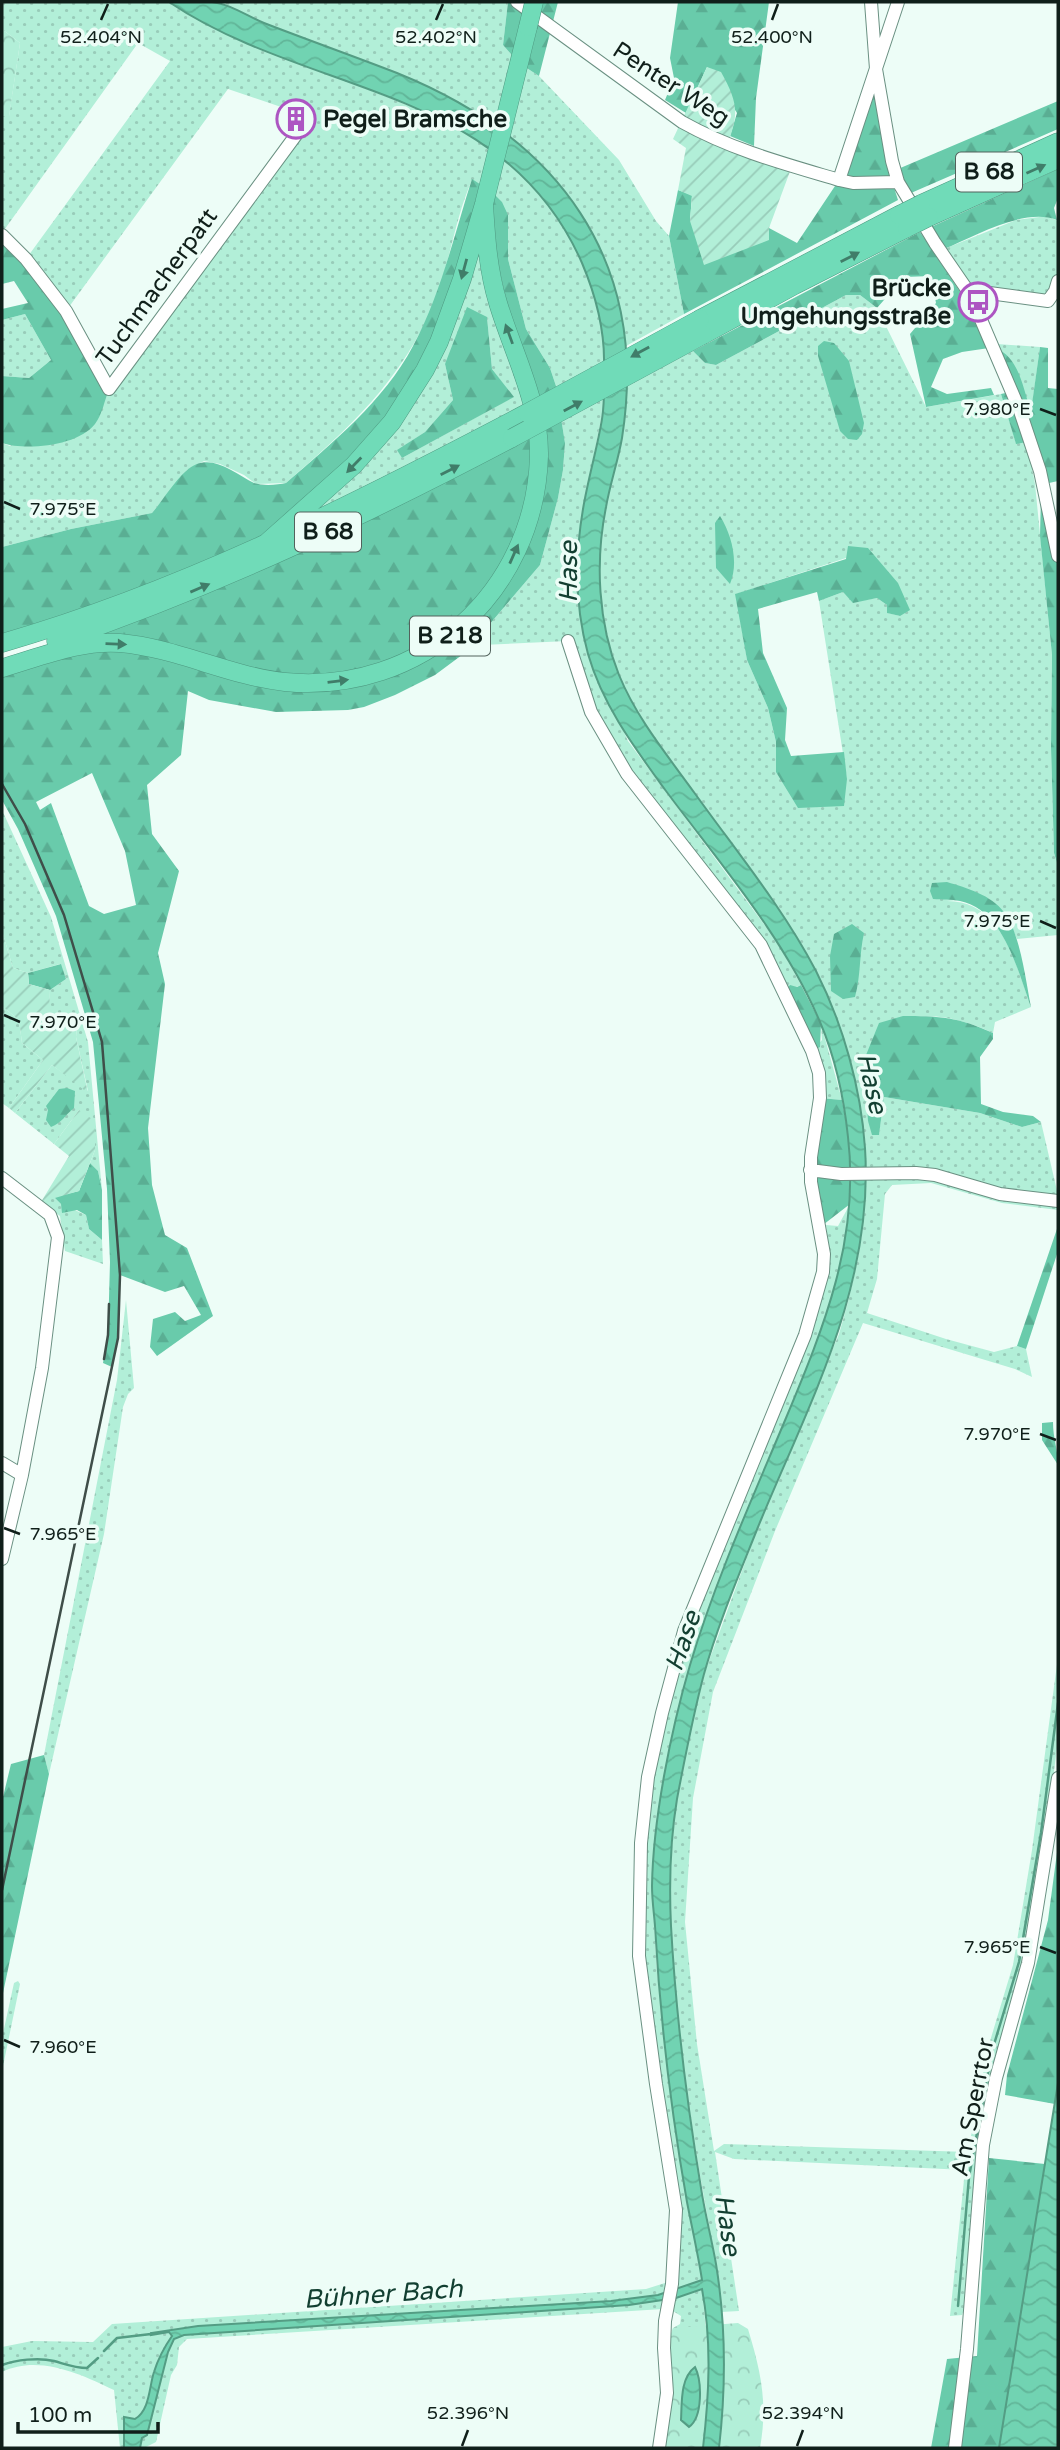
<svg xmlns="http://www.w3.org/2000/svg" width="1060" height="2450" font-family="'Varela Round',sans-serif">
<defs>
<pattern id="grass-dots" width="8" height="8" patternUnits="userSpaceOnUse" patternTransform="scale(1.75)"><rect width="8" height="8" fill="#b2efd8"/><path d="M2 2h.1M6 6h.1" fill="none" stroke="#98ccb9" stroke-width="1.8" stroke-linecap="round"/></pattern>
<pattern id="forest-firs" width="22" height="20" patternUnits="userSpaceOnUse" patternTransform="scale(1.75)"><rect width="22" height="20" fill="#69cbab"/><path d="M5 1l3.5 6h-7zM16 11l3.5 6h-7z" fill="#5aae93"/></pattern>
<pattern id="park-crowns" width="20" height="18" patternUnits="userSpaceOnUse" patternTransform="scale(1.75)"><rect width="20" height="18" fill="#b2efd8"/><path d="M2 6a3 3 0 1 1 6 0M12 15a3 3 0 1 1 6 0" fill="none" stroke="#98ccb9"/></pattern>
<pattern id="garden-furrows" width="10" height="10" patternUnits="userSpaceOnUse" patternTransform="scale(1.75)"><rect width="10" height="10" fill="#b2efd8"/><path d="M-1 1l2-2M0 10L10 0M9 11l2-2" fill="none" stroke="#98ccb9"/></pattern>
<pattern id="water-waves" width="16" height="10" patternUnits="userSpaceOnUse" patternTransform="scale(1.75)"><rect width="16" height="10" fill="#71d3b2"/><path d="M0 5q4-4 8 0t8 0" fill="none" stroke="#61b598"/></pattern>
</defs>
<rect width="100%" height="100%" fill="#edfdf7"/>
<path fill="url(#grass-dots)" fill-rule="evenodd" d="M2,2H169L207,24L249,43L428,113L477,138L511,164L540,194L570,236L590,281L605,341L603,409L583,510L577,556L579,603L587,652L628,741L778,943L801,985L784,992L760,945L627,774L591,712L568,641L482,645L466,652L540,565L558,498L563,470L565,443L556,386L550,368L526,329L508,259V215L472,180C455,218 450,263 434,302C403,380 347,430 286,483L256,484L244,475L220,464L204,461L187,470L152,513L71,529L2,547V443L10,446L109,388L294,128L290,122L291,112L287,109L228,89L66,311L26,259L170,61L138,43L2,233V116H9L20,43L2,29Z
M218,2H508L503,45L519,63L539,76L619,160L656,221L669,236L684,314L626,346L619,305L611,276L494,124L439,91L258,21Z
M484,204L534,411L264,545L373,445ZM487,317L492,369L513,397L402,458L398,450L425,432L453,400L445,364Z
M1047,216L1058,221V281L1055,291L1044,294L988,289L982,301L997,344L1040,347L1031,413L944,249L1016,220Z
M846,295H860L877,308L926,407L1001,394L1016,443L1027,442L1035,484L1052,655L1051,747L1054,853L1058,866V935L1017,939L1005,913L988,898L946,901C1002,900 1016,965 1031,1007L995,1022L993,1033C954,1015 920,1010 879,1024L868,1098V1121L879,1134L884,1097L980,1113L1022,1127L1041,1122L1058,1195L1002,1189L924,1167L866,1170L865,1138L858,1097L836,1018L773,902L638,714L619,676L608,639L601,601L600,562L604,514L622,440L627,386L693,351L705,363L716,365ZM846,558L900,616L888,613L887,605L877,598L853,602L843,592L819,601L847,779L776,772V742L768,708L747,660L736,594Z
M25,314L51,360L29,378L2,376V320Z
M2,810L51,917L88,1042L102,1190L98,1171L90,1163L95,1150L79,1110L54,1144L15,1113L52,1065L88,1091L76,1037L77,1024L71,1018L48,1014L50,990L66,979L60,964L28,973L13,968L2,931Z
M2,1006L19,1020L22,1043L43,1060L9,1108L2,1103Z
M821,1024L842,1100L820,1098L812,1051L822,1040Z
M927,1175L1058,1203V1210L1002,1203L931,1183L892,1185L885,1194L877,1279L867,1313L946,1339L994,1352L1017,1346L1026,1349L1032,1377L1015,1369L863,1323L775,1531L713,1692L693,1798L685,1922L697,2044L714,2151L724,2144L968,2152L987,2051L1013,1965L1032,1850L1058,1657V1740L1043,1856L1022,1967L996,2057L966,2304L962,2315L950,2316L965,2170L734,2159L715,2152L739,2311L721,2312L717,2271L694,2141L678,2026L673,1972L668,1887L676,1807L692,1722L706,1669L758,1527L839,1334C854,1283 866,1231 866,1178Z
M54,1197L61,1204L86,1215L89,1229L102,1240L103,1264L65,1251L60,1216L41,1202Z
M850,1204L840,1268L823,1328L743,1521L690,1664L677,1718L660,1804L652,1887L657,1973L678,2144L701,2273L708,2355L664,2448L674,2390L667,2349L673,2328L680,2324L681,2316L673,2311L680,2260V2209L644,1957L645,1842L652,1776L665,1713L707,1581L810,1329L830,1262L826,1225L838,1226Z
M126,1300L134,1388L128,1394L123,1407L104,1534L49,1774L44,1755L117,1380Z
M18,1981L20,1984L2,2071V2038L14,1983Z
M668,2282L663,2309L187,2339L179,2347L177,2365L171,2375L156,2442L144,2448H120L114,2390C81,2374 38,2354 2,2372V2347L32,2341L93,2342L112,2324L646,2289Z"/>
<path fill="url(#forest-firs)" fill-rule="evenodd" d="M508,2H558L539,76L519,63L503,45Z
M678,2H769L756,98L754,146L730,136L737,113L707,67L686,113L665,100L674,78L670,58Z
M876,69L889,172L898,200L684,314L669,236L678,190L692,195L690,221L769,228L797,243L835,186Z
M1058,101V129L911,193L898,169Z
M1058,169V198L1054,208L1057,220C1025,207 975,236 944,249L931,227Z
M472,179L492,192L502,202L508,215V259L526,329L550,368L556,386L565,443L563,470L558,498L540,565L466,652L435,675L395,695L364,707L348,710L276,712L209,700L188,691L181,755L147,785L152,834L179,871L158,953L165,984L148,1128L152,1185L165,1235L187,1248L213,1316L157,1356L150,1347L153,1319L175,1312L185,1321L201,1315L184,1286L165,1292L120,1275L118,1338L112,1367L103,1363L108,1335L110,1262L107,1189L93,1042L56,916L18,829L2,800V668L14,656L75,635L536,425L484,206L408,400L264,545L2,643V547L71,529L152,513C163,500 173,483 186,471C209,450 232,472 254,483C262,486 278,485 286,483C332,443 384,401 413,346C441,294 454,235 472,179ZM92,773L125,851L136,905L104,914L89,906L51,803L40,810L36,802Z
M920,232L969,305L989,348L962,352L943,359L931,387L947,394L991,388L994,395L926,407L910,334L936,303L931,276L904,277L877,308L860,295H846L716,365L705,363L693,351Z
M2,235L26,259L109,389C105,399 102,415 95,424C78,446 26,451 2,443V376L29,378L51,360L25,314L2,320V309L28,303L14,281L2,284Z
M467,307L487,317L492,369L514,397L402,458L397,450L425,432L453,400L445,364Z
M824,341L834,343L849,361L864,423L862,434L857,440L848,439L840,431L818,356V346Z
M1040,347L1048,348V388L1058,389V481L1049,483L1035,441L995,348C1020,357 1023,390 1031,411Z
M1010,392L1027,442L1016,444L1001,394Z
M1041,495L1058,546V866L1054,853L1051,747L1052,655L1040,536Z
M720,516C732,535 739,563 730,584L716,568L715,523Z
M848,546L868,548L898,583L910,610L900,616L887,613V605L877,598L853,603L843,592L819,601L817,592L758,609L763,653L787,708L785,740L791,756L844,752L847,779L844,806L798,808L776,772V742L768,708L747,660L735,594L846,559Z
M947,882C967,888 991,895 1004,912C1020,932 1026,982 1031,1007C1018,972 1004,910 960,901C952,899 942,900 933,899L930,891L932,883Z
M852,924L864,933C859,955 861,976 855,997L843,999L831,991L830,956L834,934Z
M61,964L66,979L50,990L29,984L28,973Z
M790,985L797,987L801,985L821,1024L820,1047L812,1051L784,992Z
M903,1016C940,1016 958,1017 993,1033V1039L980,1057L981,1104L1003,1112L1033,1116L1041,1122L1022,1127L980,1113L884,1097L879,1135H872L868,1121L864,1060L879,1023Z
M67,1088L75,1091L74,1108C65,1115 62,1123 51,1127L46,1120L48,1110L46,1106L59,1089Z
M820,1098L842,1100L849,1140L850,1204L819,1228L811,1182Z
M90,1163L98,1171L102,1190V1240L89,1229L86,1215L77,1210L62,1213L61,1204L54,1197L79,1191Z
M1058,1226V1251L1026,1349L1017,1346Z
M1053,1422C1053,1439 1058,1449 1058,1465L1042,1440V1423Z
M44,1755L49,1774L2,1998V1801L11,1764Z
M1058,1845V2083L1055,2104L1005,2095L1007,2075L1048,1920Z
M989,2158L1045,2164L999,2448H931L947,2359L977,2356Z"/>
<path fill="url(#park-crowns)" d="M2,29L20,43L9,117L2,116Z
M738,2323L748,2329C761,2372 768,2403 760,2448H664L674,2390L667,2349L673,2328Z"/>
<path fill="url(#garden-furrows)" d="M707,67L721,72C737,101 740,113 727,145L792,166L769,228V240L704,265L690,221L692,196L678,190L686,148L673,139Z
M2,931L13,968L28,973L29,984L50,990L49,1013L71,1018L77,1024L76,1037L88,1093L52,1065L15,1113L9,1108L43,1060L22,1043L19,1020L2,1006Z
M79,1110L95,1121V1150L79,1191L41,1202L69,1156L54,1144Z"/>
<path fill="url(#water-waves)" stroke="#549d84" stroke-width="2" d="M169,2C183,2 198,0 212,2C230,4 247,16 264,23C308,40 353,56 397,73C558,138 650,260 622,438C618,461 610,484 606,507C595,562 598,623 619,675C637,719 668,756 696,795C737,852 783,908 816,971C843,1024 861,1088 865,1148C874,1286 809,1403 758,1527C739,1575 718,1624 704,1674C693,1715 685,1757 677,1799C670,1841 669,1883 671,1926C676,2016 687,2105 702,2194C706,2218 712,2241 716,2264C726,2325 726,2387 719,2448H703C709,2396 712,2342 702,2289L676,2298L629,2305L184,2335L174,2339L168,2352L147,2435L142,2438L140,2448H124V2417L135,2419C150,2410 149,2387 154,2372C158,2359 165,2346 172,2336L169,2332L151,2335V2333L198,2326L611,2301L658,2295L702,2280C698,2254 692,2228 687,2202C671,2111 660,2019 655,1926C654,1913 652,1900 652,1886C653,1819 671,1730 690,1665C715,1581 752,1499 786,1418C824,1327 860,1239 848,1137C844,1099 835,1057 820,1022C784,937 721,865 666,791C634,747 603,706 588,654C575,607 575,556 583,509C588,479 597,449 602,419C605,401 604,383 604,366C605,330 596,296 582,263C504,84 310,97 169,2Z
M1058,2083V2448H999Z
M695,2367C702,2381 703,2417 689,2427L681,2420C682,2403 680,2378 695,2367Z"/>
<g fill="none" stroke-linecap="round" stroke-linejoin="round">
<path stroke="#549d84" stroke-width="2.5" d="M958,2306L969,2177L992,2051L1019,1962L1041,1833L1058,1703
M104,2351L117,2338L151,2334
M2,2365C16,2360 38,2357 54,2361C65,2364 75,2368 87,2368L98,2358"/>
<g stroke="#6a9082" stroke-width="14">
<path id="minor" d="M517,2L682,122C732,150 785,164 839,180L853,183L898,182
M871,2L876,69L892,161L898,182L935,243L970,294L1020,411L1040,471L1058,556
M839,180L898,2
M2,235L26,259L66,311L109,389L296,135L300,126
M970,294L982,292L1048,301L1055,291L1058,281
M568,641L591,712L627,774L761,945L812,1051L819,1073L820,1098L811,1157V1182L824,1254L823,1272L805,1335L684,1631L662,1713L648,1777L641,1843L639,1956L656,2084L676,2210L672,2284L665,2321L664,2348L667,2393L659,2448
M810,1170L841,1174L916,1173L935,1175L1000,1194L1058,1201
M2,1178L50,1215L58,1237L42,1368L22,1475L2,1559
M2,1463L22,1475
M955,2448L967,2349L983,2145L996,2078L1028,1963L1058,1778"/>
</g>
<g stroke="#4e9981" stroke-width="19">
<path id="highway" d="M921,204L1058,142
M929,217L1058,159
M700,319L899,215
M703,335L795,285L907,228
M264,545L354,465L392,422L425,370L439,342L462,279L484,204L528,27
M56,641C217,586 362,517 512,438
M2,643C186,590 358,502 527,413
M2,668C40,657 80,640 120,643C177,648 229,676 285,682C421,695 535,592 539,456C540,402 513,353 498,303C488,270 486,238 484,204"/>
</g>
<use href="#minor" stroke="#fff" stroke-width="12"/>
<use href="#highway" stroke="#70dbb8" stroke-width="18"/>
<path stroke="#3f4e49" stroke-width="2.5" d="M2,784L25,824L64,915L102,1042L120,1275L118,1338L2,1890
M104,1359L108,1335L109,1304"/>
<g stroke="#4e9981" stroke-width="19" stroke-linecap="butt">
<path id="highway-bridge" d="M528,27L534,2
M899,215L921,204
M907,228L929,217
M527,413L700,319
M512,438L703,335"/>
</g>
<use href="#highway-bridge" stroke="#70dbb8" stroke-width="18"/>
</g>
<defs><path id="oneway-solid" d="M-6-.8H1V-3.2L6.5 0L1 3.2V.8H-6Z" transform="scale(1.75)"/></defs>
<g fill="#407d69">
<use href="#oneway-solid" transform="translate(1036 169) rotate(-24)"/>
<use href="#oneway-solid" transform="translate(850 257) rotate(-27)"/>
<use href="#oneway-solid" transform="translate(464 269) rotate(105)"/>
<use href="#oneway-solid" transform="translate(509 334) rotate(-110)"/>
<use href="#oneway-solid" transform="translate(640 352) rotate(151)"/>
<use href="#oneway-solid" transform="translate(573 406) rotate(-28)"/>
<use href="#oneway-solid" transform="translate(354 465) rotate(134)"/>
<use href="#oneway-solid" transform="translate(450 470) rotate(-27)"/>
<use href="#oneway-solid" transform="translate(514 554) rotate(-66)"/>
<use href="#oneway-solid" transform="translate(200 588) rotate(-23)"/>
<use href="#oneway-solid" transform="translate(116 644) rotate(2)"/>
<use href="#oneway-solid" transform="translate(338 681) rotate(-7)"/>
</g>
<path fill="none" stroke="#101f1a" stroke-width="2.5" d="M101,20L108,4M436,20L443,4M772,20L778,4M1040,409L1056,415M4,502L20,509M1040,921L1056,928M4,1015L20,1022M1040,1434L1056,1440M4,1528L20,1534M1040,1947L1056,1953M4,2040L20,2047M462,2446L468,2430M797,2446L803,2430"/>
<defs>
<g id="building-ring" transform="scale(2.0125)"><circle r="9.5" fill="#edfdf7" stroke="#ad55c2" stroke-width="1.5"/><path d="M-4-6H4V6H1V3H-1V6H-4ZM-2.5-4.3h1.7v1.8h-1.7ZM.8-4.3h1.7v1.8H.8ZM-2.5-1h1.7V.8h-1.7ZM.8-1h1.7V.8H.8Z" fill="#ad55c2"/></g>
<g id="bus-ring" transform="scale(2.0125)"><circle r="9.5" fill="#edfdf7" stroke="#ad55c2" stroke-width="1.5"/><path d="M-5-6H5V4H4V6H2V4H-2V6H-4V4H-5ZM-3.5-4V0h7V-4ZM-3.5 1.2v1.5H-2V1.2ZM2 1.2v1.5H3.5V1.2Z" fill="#ad55c2"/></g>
</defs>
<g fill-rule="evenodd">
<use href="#building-ring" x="296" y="119"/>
<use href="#bus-ring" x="978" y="302"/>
</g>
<g text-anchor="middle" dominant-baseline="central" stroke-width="7" stroke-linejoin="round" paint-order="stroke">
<g fill="#edfdf7" stroke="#52625c" stroke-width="2">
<rect x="956" y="152.5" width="66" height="39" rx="5"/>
<rect x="295" y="512.5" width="66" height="39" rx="5"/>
<rect x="410" y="616.5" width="80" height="39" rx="5"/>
</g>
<g font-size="23" font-weight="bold" fill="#101f1a">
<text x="989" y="172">B 68</text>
<text x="328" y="532">B 68</text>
<text x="450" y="636">B 218</text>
</g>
<g font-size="24" fill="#101f1a" stroke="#edfdf7">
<text transform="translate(671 84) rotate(33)">Penter Weg</text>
<text transform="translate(157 287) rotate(-54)">Tuchmacherpatt</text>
<text transform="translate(973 2107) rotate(-79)">Am Sperrtor</text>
</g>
<g font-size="24" font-weight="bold" fill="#101f1a" stroke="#edfdf7" text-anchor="start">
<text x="323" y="119">Pegel Bramsche</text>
<text x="951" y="288" text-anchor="end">Brücke<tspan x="951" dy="28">Umgehungsstraße</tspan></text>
</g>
<g font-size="26" font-style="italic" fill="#123f31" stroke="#edfdf7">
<text transform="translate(568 572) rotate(-90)">Hase</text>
<text transform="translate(872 1083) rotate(77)">Hase</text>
<text transform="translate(683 1641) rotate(-71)">Hase</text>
<text transform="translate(728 2225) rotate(82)">Hase</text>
<text transform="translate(383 2294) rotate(-4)">Bühner Bach</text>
</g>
</g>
<g font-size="18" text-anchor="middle" fill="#101f1a" stroke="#edfdf7" stroke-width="7" stroke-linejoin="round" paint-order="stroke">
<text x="101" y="43">52.404°N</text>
<text x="436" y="43">52.402°N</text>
<text x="772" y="43">52.400°N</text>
<text x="997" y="415">7.980°E</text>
<text x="63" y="515">7.975°E</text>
<text x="997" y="927">7.975°E</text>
<text x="63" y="1028">7.970°E</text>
<text x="997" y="1440">7.970°E</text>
<text x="63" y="1540">7.965°E</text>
<text x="997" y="1953">7.965°E</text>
<text x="63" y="2053">7.960°E</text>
<text x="468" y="2419">52.396°N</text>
<text x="803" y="2419">52.394°N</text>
</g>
<rect width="1060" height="2450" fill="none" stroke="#101f1a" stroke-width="7"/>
<path d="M18 2422v10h140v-10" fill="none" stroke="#101f1a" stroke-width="3.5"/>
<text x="28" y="2422" font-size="21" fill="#101f1a" stroke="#edfdf7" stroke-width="5" paint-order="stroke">100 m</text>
</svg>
